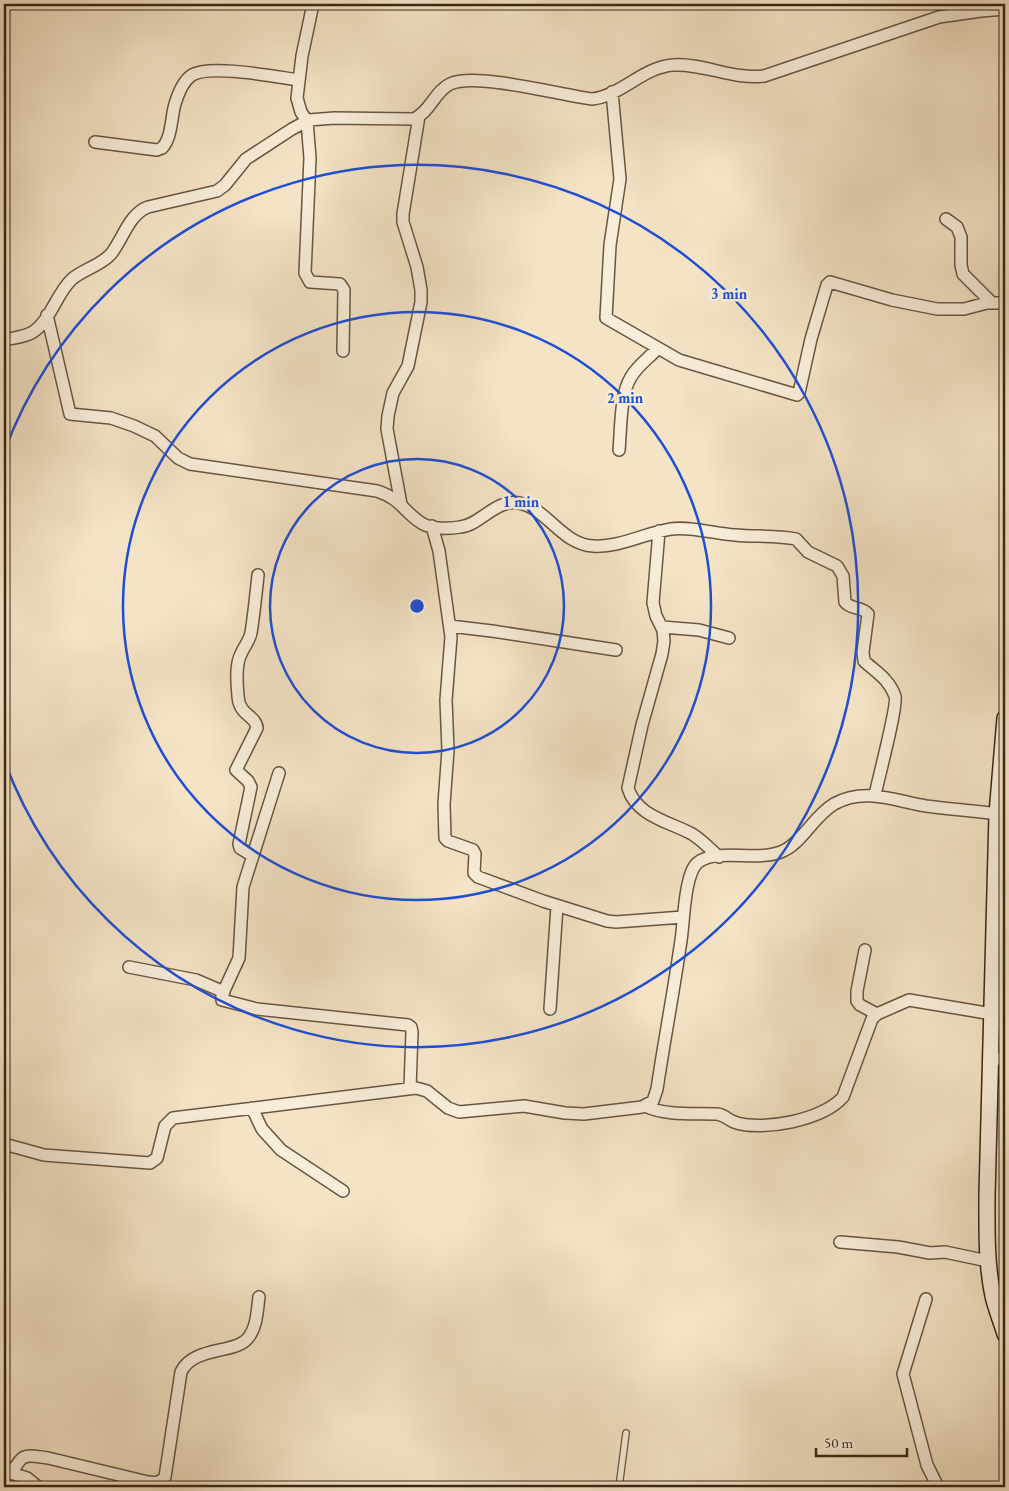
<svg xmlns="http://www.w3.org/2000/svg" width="1009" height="1491" font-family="'EB Garamond',serif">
<rect width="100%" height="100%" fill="#f4e3c5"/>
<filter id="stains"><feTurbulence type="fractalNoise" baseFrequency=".004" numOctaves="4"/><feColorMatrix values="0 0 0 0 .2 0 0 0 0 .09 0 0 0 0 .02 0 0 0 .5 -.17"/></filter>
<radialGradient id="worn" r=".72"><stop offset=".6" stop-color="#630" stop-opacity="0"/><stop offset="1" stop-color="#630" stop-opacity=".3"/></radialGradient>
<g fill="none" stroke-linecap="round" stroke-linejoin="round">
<g stroke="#685642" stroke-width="8">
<path id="lane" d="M619,1487L626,1433"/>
</g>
<g stroke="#685642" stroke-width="14">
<path id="street" d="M313,4L302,56L297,98L301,112L307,121L310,158L305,273L310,282L340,284L344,290L343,351
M612,92L620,179L610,245L606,318L679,360L797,395L799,393L811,339L827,285L830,282L892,300L937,309H964L987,303H1005
M95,142L157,150L162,148C172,138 171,117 175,104C178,94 183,81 192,75C210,64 277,77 299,80
M946,219L957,227L961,237V265L963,274L992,303
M47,315L70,414L111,418L134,426L155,436L178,458L190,464L377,491C402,499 404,513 423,524C432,529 450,529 460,527C481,525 495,499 519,503C547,508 561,544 593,546C619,548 645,533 671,529C690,526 716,534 735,535C755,537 777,535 796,539L808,552L837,566L843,576L845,602C851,610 862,606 868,614L863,652L864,661C876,672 889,679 895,696C898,705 878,780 875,795
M4,340C13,338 25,337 33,332C51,320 56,294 72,279C84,269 100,266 111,254C123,239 129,214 148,207L217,191L225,185L246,159L292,129L309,120L334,118L414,119C430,112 435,91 450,84C476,72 560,95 592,99C621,96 643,67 673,65C704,63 733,80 764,76L939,17L981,11L1005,9
M619,450C621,429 620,394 631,377C637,366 650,357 658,348
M401,504L387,429L388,416L393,393L408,366L421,302V290L417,267L403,222V214L419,116
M432,526L439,551L451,637L446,700L448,750L444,804L445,838L448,841L473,850L475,854L474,873L478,877L543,901L607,921L616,922L683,917
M659,531L653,603L656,616L663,630L664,641L662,654L642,725L628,788C636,816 670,822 692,834C702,840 710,849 719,857
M450,626L492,631L616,650
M662,627L699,630L729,638
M279,773L243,887L239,958L222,995V1000L257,1009L408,1025L411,1027L412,1032L410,1088
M253,856L240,848L239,844L251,787L248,781L236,770L257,728C256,715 239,716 238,696C237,684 235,665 241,654C244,646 249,642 251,633C254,614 256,594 258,575
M865,950L857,991V1001L860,1005L877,1014
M129,967L196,980L224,992
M550,1009L557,906
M990,1059H1005
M645,1106C666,1116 694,1113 717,1114C725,1115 728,1120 734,1122C762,1132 823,1120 843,1097L872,1019L877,1014L909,1000L992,1014
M252,1108L262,1129L281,1150L343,1191
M4,1144L44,1155L150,1163L157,1158L165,1126L173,1118L416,1088L427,1091L448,1108L459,1112L524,1106L565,1113L584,1114L642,1107L653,1101L657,1089C664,1042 673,995 680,947C684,925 683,902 689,880C691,873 693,865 700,861C721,848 761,863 785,850C803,841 814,816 834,804C865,787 895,801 926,806C950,809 974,811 997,814
M840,1242L898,1247L930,1253L945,1252L988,1261
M926,1299L903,1374L927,1465L938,1487
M4,1471L27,1478L38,1487
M12,1473C23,1452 25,1455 48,1458L148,1482C155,1483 160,1483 165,1477L181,1372C193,1346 236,1354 248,1338C257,1327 257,1311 259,1297"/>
</g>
<g stroke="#392717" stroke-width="18">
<path id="secondary" d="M1005,718L997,814L987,1195C987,1228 986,1263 993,1296C996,1309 1001,1321 1005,1334"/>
</g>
<use href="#lane" stroke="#f8edd9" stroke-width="5.5"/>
<use href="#street" stroke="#f8edd9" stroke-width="11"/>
<use href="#secondary" stroke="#f8edd9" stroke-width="15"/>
</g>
<g fill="none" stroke="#1d4ed8" stroke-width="2.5">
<circle cx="417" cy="606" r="147"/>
<circle cx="417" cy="606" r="294"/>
<path d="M4 452A441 441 0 1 1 4 760"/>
</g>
<circle cx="417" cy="606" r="8" fill="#1d4ed8" stroke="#f8edd9" stroke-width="2.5"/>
<g font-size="15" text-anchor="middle" font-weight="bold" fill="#1d4ed8" stroke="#f8edd9" stroke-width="5" stroke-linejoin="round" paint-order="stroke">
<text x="729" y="299">3 min</text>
<text x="625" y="403">2 min</text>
<text x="521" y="507">1 min</text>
</g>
<rect width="1009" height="1491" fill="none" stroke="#f4e3c5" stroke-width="20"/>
<rect x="5" y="5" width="999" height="1481" fill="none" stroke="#392717" stroke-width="2.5"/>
<rect x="10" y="10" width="989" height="1471" fill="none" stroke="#392717"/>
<path d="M816 1448v8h91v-8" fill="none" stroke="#392717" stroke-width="2.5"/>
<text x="824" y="1448" font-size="15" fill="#392717" stroke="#f8edd9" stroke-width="4" paint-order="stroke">50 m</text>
<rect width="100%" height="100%" filter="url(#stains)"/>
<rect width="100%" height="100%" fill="url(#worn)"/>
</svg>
